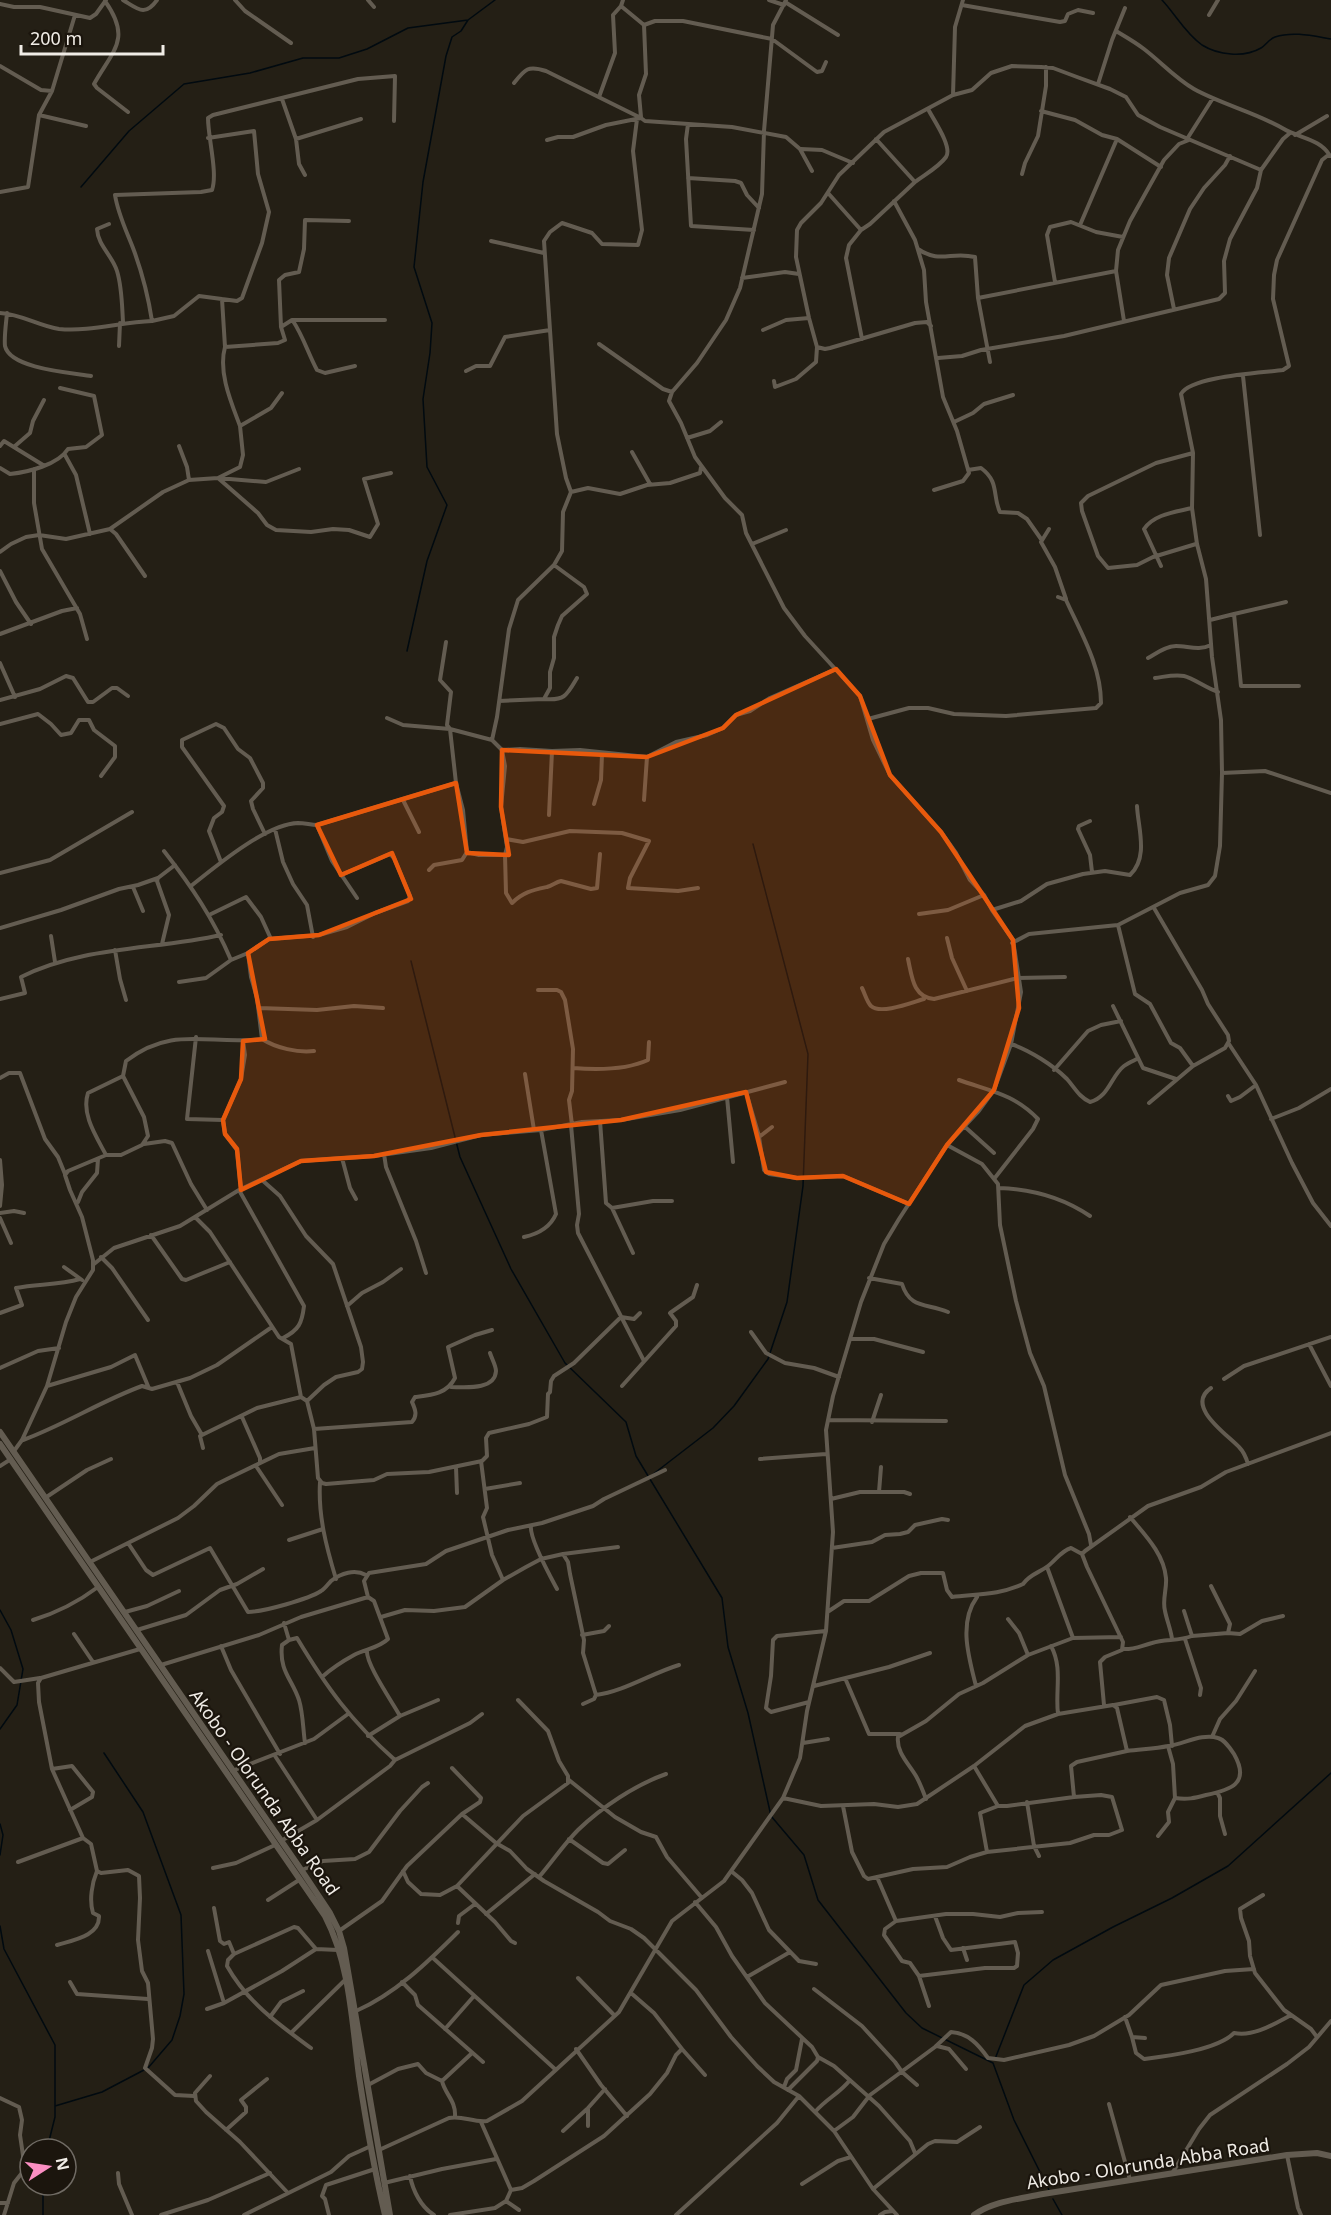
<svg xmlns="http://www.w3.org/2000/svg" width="1331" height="2215" font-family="'Noto Sans',sans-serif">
<rect width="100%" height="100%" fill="#241f15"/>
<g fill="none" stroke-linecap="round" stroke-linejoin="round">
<path stroke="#010a10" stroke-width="1.5" d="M1162,0C1176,15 1185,33 1202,45C1218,55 1244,58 1261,48C1266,45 1269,39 1275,37C1293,31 1313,36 1331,39
M81,187L129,131L184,84L250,73L303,58H339L367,49L408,28L468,20
M407,651L427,561L447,505L427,467L423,399L430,353L432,323L414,267L423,182L446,56L452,37L461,31L468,20L495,0
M411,961L460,1157L511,1269L565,1363L626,1422L636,1456L722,1598L728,1647L748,1713L771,1816L804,1855L818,1900L906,2013L922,2028L993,2063L1014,2120L1049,2190
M652,1475L713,1428L734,1406L768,1359L787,1302L803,1186L808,1054L753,844
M0,1610L11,1630L23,1669L17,1705L0,1729
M104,1753L143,1812L181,1915L184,1994L180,2016L172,2040L148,2068
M0,1824L3,1835L0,1855
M0,1926L4,1949L55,2045V2117L47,2149
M995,2059L1024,1985L1053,1960L1113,1927L1172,1898L1228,1866L1331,1773
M55,2106L102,2092L144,2070
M1053,2199L1062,2215
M43,2215V2185"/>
<path stroke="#635c51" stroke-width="4" d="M123,0C138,9 145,17 157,0
M235,0L245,11L291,43
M368,0L374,7
M623,0L621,6L644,25L646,74L639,95L641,117
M769,0L784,5
M105,1C132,39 113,50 94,84L97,88L128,112
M785,2L838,35
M0,4L14,7H40L90,18L96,14L106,0
M962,5L1060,22L1065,21L1068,14L1078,10L1093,13
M1209,15L1218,0
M644,25L655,21H683L772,39L817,72L822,71L826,62
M1116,31C1126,37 1135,42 1144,49C1161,62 1175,78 1194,89C1223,105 1255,112 1284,129C1299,138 1321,139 1330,156
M0,66L41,90L52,91
M514,83C525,69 528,65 546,71L641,118
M1098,84L1112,40L1125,8
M953,95L955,27L963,0
M599,97L615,53L613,15L621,6
M282,99L296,139L299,164L305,175
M1041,111L1075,120L1102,135L1117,139L1161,167
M39,115L86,126
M688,124L686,139L691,226L754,230
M1295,135L1327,116
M296,139L361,119
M1187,139L1213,98
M547,140L558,137H573L606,125L641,118L645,121L732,127L786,137L800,149L812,171
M801,149L822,150L853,163
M1022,174L1025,163L1038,136L1046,86V67
M688,178L735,181L741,183L747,195L759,208
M915,182C924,175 939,167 946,157C953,147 933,119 928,109
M0,192L28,187L39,115L52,91L75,15
M828,193L861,230L870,224L915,182L876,139
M894,201L915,240L924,270L926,302L943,397L957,431L969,473L963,481L934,490
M109,224L97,229C98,246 112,255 117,271C122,287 122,306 123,322
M1080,225L1117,139
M861,230L849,245L846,258L862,339
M491,241L544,253
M918,249C940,264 951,251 975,257L978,298
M742,278L785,272L799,274
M1055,282L1047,235L1050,227L1071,222L1096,232L1123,237
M222,299L225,347L278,343L285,340L281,327L279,280L285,275L299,272L304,249L305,220L349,221
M1174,309L1167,275L1169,258L1190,209L1204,188L1225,165L1230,156
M0,313C21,314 39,326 59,329C90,332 121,322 152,321C148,295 142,272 133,248C126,230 118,214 115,195L201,192L212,190C218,173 208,138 208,118L213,115L358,79L395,76L394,121
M7,313C6,324 4,337 5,346C10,369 73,373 91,376
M152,321L174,316L199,296L237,301L242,298L262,243L269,212L258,174L254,131L208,138
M293,321C303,336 308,353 317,370L325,373L355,366
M1124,321L1116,271L1118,250L1130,221L1164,160L1179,144L1189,140
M281,327L292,320H385
M763,330L786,320L809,318
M599,344L663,389L672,392
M119,346L120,323
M225,347C218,372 231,402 240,426
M817,347L825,349L830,348L915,323L927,322L931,326
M938,358L962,356L981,350L1064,336L1219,299L1225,293L1224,261L1230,239L1257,188L1261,170L1283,139L1290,133
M990,362L978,298L1116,271
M466,371L476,366H490L505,337L550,330
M1243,376L1260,535
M774,381L775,387L796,379L816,362L817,347L809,318L796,257L797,230L801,223L821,203L839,175L884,132L953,95L972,90L991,73L1012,66L1041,67L1053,68L1077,77L1110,89L1126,97L1138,115L1160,127L1261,170
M954,422L973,413L984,404L1013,395
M687,438L710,431L721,422
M0,446L4,441L43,465
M15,446L30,433L33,421L44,400
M179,446L187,467L189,480
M632,452L650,484
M1193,453L1156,463L1088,496L1081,503L1082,511L1098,556L1108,568L1137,565L1153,557L1196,544
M65,455L76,475L90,534
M0,468L10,474C28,472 58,465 68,449L86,447L102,435L94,396L60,388
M34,469V503L42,549L80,614L87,639
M299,469L266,482L218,478L258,513L267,525L276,530L311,532L333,529L349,530L370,537L378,524L364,479L391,473
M968,470L981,468C1000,482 992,496 1000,512L1018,513L1027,519L1041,539
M571,492L566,478L557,434L544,241L550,232L562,223L592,233L602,244L638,245L642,230L633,151L637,119
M110,529L116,534L145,576
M1049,529L1041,542L1055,567L1066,599
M752,544L786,530
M0,552L11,544L26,537L39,535L66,539L110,529L163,492L189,480L218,478L240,467L243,455L240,426L271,408L282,393
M1161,566L1144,529C1154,514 1176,512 1192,508
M0,571L16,602L31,624
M1234,614L1286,602
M1210,620L1234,614L1241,686H1299
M0,634L62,611L77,608
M1148,658C1157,653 1166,646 1176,646C1188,646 1199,651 1211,645
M0,663L15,697
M1155,678C1164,677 1174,674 1184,676C1193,678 1206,688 1218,692
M544,699C565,701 567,695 577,678
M0,700L40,689L66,676L73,678L88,702H93L112,688H117L128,696
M499,701L544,699L550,688V672L554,658V637L558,625L562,616L587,594L584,587L554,565
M387,718L403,725L450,729L447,725L451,692L440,680L446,642
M868,719L909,708H928L954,714L1006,716L1096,708L1101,703C1101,666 1081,633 1066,600L1058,597
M0,724L38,714L51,724L61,735L71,733L79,720H89L94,730L115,746V757L101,776
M502,750L520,749L552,751L549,815
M552,751L580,750L647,757L644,800
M647,757L676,742L707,735L723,728L736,715L750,711L770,698L836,669
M1222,773L1265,771L1331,793
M403,800L419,832
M594,804L601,780L602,754
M1090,821L1079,826L1078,829L1090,855L1092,872
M317,825L332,861L357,898
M275,829L283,862L293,884L307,905L313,937
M506,839L523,842L570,831L622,833L649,841L630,878L628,888L678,891L698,888
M164,851C192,887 213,918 231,960L248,953
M467,852L479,855H505L507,847L501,807L505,766L502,750L492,740
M505,855L506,893L512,903C523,892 533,890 547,887C553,885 556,882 561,881L591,889L597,888L600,854
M221,862L209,831L214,818L222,812L224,806L182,747V740L216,724L224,728L238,749L250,758L263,783V788L251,801L253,809L265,834
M429,870L434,865L462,860L467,852L463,810L456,783L450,729L492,740L497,717L509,629L518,600L554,565L562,551L563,512L571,492L588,488L620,494L647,485L670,483L700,473L701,467
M0,873L50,860L132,812
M158,878L157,881L169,915L162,944
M191,886C216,866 266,824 298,823C305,823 311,825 317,825L456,783
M133,887L143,911
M992,910L1021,901L1047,884L1083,874L1105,871L1130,875C1149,857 1138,828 1137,806
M919,914L948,910L984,895
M209,915L246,897L261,917L271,939
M1118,925L1135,994L1150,1004L1171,1043L1180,1048L1193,1066
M0,928L61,910L119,889L138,885L158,878L175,865
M51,936L55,962
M947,938L952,958L967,991
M1012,943L1029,934L1118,925L1180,893L1208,885L1215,876L1220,846L1222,773L1221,720L1212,657L1206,579L1197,544L1192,508L1193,453L1181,394C1191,376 1262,373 1283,370L1289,366L1273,299L1274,275L1277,260L1322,160L1327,156H1331
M115,950L120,979L126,1000
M908,959C912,977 913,997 934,999L1018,978L1065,977
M179,982L206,978L231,960
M862,988C865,994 867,1002 871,1006C881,1015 913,1002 924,999
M538,990H557L561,992L565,1000L573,1049L572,1091L569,1100L572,1125
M0,999L25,993L21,977C83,946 154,950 221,935
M1113,1006L1143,1068L1176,1079
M259,1008L317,1010L354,1006L383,1008
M196,1037L187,1119L223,1120
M262,1039C276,1048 298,1053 314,1051
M1011,1044C1029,1050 1053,1065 1067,1079C1075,1088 1079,1097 1090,1102C1109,1097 1111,1076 1124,1066C1128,1063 1133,1061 1137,1059
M1229,1044L1256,1085L1292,1163L1313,1203L1331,1226
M573,1068C597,1070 626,1070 648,1060L649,1042
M1054,1070L1088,1031L1101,1025L1121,1021
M525,1074L534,1130
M0,1078L9,1073H20L45,1139L58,1157L65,1174
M959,1080C990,1091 1014,1094 1038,1119L1033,1129L994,1179
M746,1092L759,1136
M1228,1096L1231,1101L1240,1097L1256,1085
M727,1097L733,1162
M1149,1103L1193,1066L1225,1048L1229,1041L1228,1035L1208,1004L1202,990L1154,908
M1271,1119L1299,1108L1331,1089
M600,1121L606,1203L612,1208L633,1253
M571,1125L579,1214L577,1225L578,1233L644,1361
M964,1126L994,1153
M772,1127L759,1137L764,1170L769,1174L797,1178L843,1176L909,1204
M144,1144L165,1141L172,1143L191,1184L207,1210
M947,1145L982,1164L998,1184L1000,1225L1016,1301L1030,1353L1044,1386L1065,1475L1089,1534L1091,1545
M384,1154L386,1167L416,1241L426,1273
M106,1155C96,1136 81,1114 88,1093L123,1076
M342,1158L350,1188L356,1199
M0,1160L2,1185L0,1206
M262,1180L280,1196L306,1236L333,1264L361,1347L363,1362L362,1369L358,1372L336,1377L324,1385L307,1401
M999,1188C1032,1189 1062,1197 1090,1216
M239,1190L304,1306C302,1323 299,1330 283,1338
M241,1190L237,1150L225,1134L223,1120L241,1079L245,1055L243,1041
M78,1202L82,1192L97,1173L98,1159
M612,1208L653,1201H672
M0,1213L14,1211L24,1213
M195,1217L210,1232L279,1337L291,1344L301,1397L307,1401L314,1429L318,1478L322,1483L326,1484L374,1480L387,1474L429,1472L482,1461L487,1456L486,1438L489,1433L529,1424L547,1417L548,1394L550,1392L551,1381L554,1376L574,1363L621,1317L634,1319L640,1313
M0,1218L11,1243
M151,1235L182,1279L186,1280L230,1262
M524,1237C538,1234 550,1228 556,1214L541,1130
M101,1257L112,1268L148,1320
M94,1264L114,1248L180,1226L239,1190L301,1161L374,1156L431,1148L481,1135L541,1130L582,1122L621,1120L680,1110L785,1082
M64,1267L82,1280
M869,1278L902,1284C910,1309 926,1303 948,1312
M347,1306L362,1293L383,1282L401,1269
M0,1313L22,1305L16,1288C38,1284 59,1285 80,1279
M751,1332L766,1353L785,1363L814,1368L839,1377
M852,1339H874L923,1352
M1309,1344L1331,1386
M0,1368L38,1351L59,1348
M1224,1379L1244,1366L1331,1337
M177,1382L191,1416L202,1435
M47,1386L111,1367L135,1355L148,1386
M622,1386L676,1326V1321L670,1313L693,1297L697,1285
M451,1387C463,1387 495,1391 496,1371C496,1366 492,1359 490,1353
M1211,1388C1184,1406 1228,1435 1239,1447C1244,1452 1246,1457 1248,1464
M242,1417L260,1458V1463
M828,1420L946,1421
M872,1422L881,1395
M314,1429L412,1422C418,1415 415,1409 412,1402L415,1397C431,1395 447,1394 455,1378L448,1347L475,1335L492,1330
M23,1440C64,1425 101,1401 142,1386L152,1389L190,1378L217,1365L272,1327
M203,1448L200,1436L257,1408L301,1397
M14,1451L22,1440L47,1386L66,1322L76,1297L93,1270V1260L82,1217L70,1190L65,1175L68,1171L106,1155H121L142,1145L148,1136L144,1117L123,1076L126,1061C174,1024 210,1046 262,1039L257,998L251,977L248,953L269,939L319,935L347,927L375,913L408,901L410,896L394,858L390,854L341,875
M760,1459L826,1454
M481,1461L487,1508L483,1517L492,1555L503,1580
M0,1466L11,1459
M256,1466L282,1505
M456,1467L457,1493
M320,1482C318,1515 326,1546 336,1579
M485,1489L520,1483
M879,1492L881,1467
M45,1498L87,1470L111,1459
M831,1499L860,1492H904L910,1494
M1130,1517C1145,1535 1164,1554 1166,1578C1167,1589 1162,1600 1165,1611C1167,1621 1171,1630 1172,1639
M531,1526C529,1538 550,1576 557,1589
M289,1540L323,1529
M128,1543L146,1570L153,1575L210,1548L248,1612C263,1612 309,1599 321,1591C325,1589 328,1584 331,1581C341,1573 355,1569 366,1575
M832,1548L872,1542L885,1535L900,1534L908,1532L915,1525L942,1519L948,1520
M563,1554L618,1547
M90,1562L178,1518L194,1506L217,1484L227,1479L279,1454L315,1448
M1047,1567L1073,1638L1121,1637
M829,1611L844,1601H869L909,1576L921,1573H943L947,1590L952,1597C976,1594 1000,1595 1023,1584C1030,1574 1039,1573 1048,1566C1056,1560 1061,1551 1071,1548L1082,1554
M125,1612L147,1606L179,1591
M381,1617L405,1610L434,1611L465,1607L503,1580L526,1567L541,1559L563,1554L568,1562L570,1574L584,1640L583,1653L596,1695L594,1699L583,1704
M1008,1619L1019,1633L1028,1655
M33,1620C56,1613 78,1602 98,1587
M284,1623L289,1640
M137,1630L186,1615L220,1590L237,1584L263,1569
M1228,1633L1240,1634L1262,1621L1283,1616
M74,1634L93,1662
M582,1635L604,1631L609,1626
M1192,1636L1228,1633L1230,1624L1211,1586
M1185,1639L1201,1688L1200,1695
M221,1646L231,1670L280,1754
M1051,1646C1063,1668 1055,1691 1058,1714
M140,1649L41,1678L38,1683L39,1702L52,1769L83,1838L91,1844L97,1871L101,1873L128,1870L139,1876L140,1898L138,1940L142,1971L148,1983L153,2039L152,2048L145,2068L175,2095L194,2096
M1122,1649C1134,1650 1140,1646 1152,1643C1165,1639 1179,1641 1192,1636L1184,1611
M367,1650C365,1663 393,1703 400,1716
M161,1665L259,1635L301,1617L368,1597
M0,1668L14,1682L40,1678
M322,1677C331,1669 343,1661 354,1655C365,1649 379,1648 388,1639L374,1601L368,1597L364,1581L369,1573L426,1564L446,1551L508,1530L542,1523L593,1506L604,1499L665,1470
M845,1678L869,1734H900
M814,1686L889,1667L930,1653
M976,1686C969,1658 958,1623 977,1597
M596,1695C623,1692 652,1673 679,1665
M809,1702L771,1712L766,1708L771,1676L773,1640L777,1636L826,1631
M1104,1705L1100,1662L1105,1657L1122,1650L1123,1642L1087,1567L1082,1554L1085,1551L1148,1506L1201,1487L1226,1472L1331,1433
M1114,1705L1157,1697L1164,1700L1170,1725L1172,1746
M368,1736L400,1716L438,1700
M1212,1737L1220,1719L1236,1701L1255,1671
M305,1743C303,1729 303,1713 299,1700C292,1679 279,1671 282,1645L289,1640L297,1638C327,1688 351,1721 395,1760
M803,1743L828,1739
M275,1756L317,1820
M974,1766L998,1806H1007L1074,1797L1071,1766L1077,1762L1127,1751
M52,1769L72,1766L93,1792L92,1797L70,1810
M232,1771L314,1739L348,1714
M569,1780L615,1817L641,1832L656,1837L667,1857L702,1898
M1218,1794L1220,1798V1816L1225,1834
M783,1798L821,1806L874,1804L898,1807L917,1804L974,1766L1025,1726L1058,1714L1113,1705L1117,1708L1127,1751C1141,1749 1155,1749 1168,1746C1184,1744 1202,1733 1218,1738C1225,1740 1230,1748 1234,1754C1251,1784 1230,1790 1206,1795C1195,1798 1187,1800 1175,1798
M926,1799C923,1791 920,1783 916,1776C909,1764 896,1752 898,1737L926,1721L959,1694L983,1683L1028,1655L1073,1638
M1027,1802L1034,1846L1039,1856
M843,1806L852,1852L864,1876L868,1879L913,1869L947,1867L970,1857L987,1852L980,1813L998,1806
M462,1814L496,1843L510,1851L527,1869L544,1881L598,1912L610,1921L631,1929L644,1938L696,1990L731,2037L757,2066L774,2082L799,2096L834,2131L873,2189L897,2215
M1158,1836L1169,1822L1168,1812L1175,1798L1173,1764L1168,1746
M569,1839L603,1863L608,1864L625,1850
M281,1841L317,1820L390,1766L395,1760L470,1723L482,1714
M987,1852L1070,1843L1094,1835H1109L1122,1830L1112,1797L1101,1795L1074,1797
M18,1862L83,1838
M213,1868L236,1863L275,1845
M302,1870L323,1861L355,1859L369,1852L400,1811L422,1787L428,1783
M403,1871L408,1882L421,1894L440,1895L457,1886L523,1816L568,1783V1776L559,1761L548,1731L518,1700
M731,1871L742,1880L752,1893L769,1930L799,1961L816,1964
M539,1877C552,1862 564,1844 578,1830C602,1807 635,1785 666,1774
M877,1877L896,1921L946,1914H973L1000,1917L1018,1913L1042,1912
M457,1886L495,1922L511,1941L515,1943
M1263,1895L1240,1909L1241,1918L1249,1941L1250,1956L1255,1973L1284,2010L1311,2029L1317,2037
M268,1900L299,1880
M695,1902L716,1927L732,1956L765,2003L812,2047L818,2057L817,2061L788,2090
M214,1908L220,1941L224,1944L229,1942L234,1954L228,1960L227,1966C247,2002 278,2024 311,2048
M486,1914L535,1874
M896,1921L885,1929L884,1935L902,1961L910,1963L919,1976L985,1968H1014L1017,1966L1018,1953L1015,1942L951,1950L943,1938L935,1916
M458,1923L459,1916L475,1904
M339,1931L382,1901L407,1866L462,1814L480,1802L481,1798L452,1768
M57,1945C73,1940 100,1936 99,1916L93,1913C89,1900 92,1883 97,1871
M963,1948L967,1960
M208,1951L224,2003
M234,1954L294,1927L298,1928L316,1949
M433,1958L556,2070
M919,1976L929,2006
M747,1977L790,1952
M578,1978L614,2015
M70,1982L77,1994L148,1999
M402,1982L415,1995L418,2005L483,2062
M814,1989L862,2026L895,2062L902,2072L917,2085
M207,2009L224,2003L282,1971L316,1949L338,1950
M356,2011C395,1994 428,1962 458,1932
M270,2017L281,2002L303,1991
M1125,2017L1132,2037L1145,2038
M445,2029L474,1996
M291,2033L345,1980
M1132,2037L1136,2053L1144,2059C1168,2056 1217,2050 1234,2033C1254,2037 1274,2024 1291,2015
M937,2046L949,2049L966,2069
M576,2049L601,2085L627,2116
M682,2049L705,2075
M818,2057L834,2066L879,2106L910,2141L915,2153
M210,2076L195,2093L196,2101L206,2112L240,2142L288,2193
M442,2081L471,2054
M368,2085L398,2069L418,2064L426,2073L442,2081C445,2094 456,2101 455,2116
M784,2087L787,2079L796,2070L802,2039
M0,2098L19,2107L22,2120L20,2135L25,2169L14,2183L4,2215
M1109,2104L1130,2180
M815,2112C827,2098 839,2094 850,2080
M588,2126V2108L605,2089
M226,2130L246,2112V2107L241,2100L267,2079
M563,2131L587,2109
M834,2131L853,2117L870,2095L935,2047L951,2032C968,2033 978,2044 988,2058L1004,2060L1069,2045L1094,2036L1129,2015L1161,1985L1225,1971L1254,1969
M379,2150L449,2118C462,2115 474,2123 487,2121L522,2101L619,2012L672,1921L724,1881L783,1798L800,1758L807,1711L826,1631L833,1532L826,1430L833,1396L861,1302L884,1244L899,1219L947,1145L978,1112L994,1090L1011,1044L1021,992L1013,940L992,910L984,895L970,880L956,853L941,832L890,775L873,740L860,696L805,636L784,608L746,533L742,515L725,498L695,457L681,423L669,401L672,392L697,363L726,320L740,288L762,194L764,131L773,25L786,0
M1287,2155L1298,2208L1301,2215
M1173,2172L1199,2129L1210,2115L1287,2064L1309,2047L1331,2021
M118,2173L119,2184L132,2215
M410,2176C413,2191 421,2207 434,2215
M384,2183L442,2169L496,2159
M802,2184L838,2161L851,2157
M873,2189L928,2144L935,2141L957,2142L980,2127
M511,2190L522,2188L534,2181L604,2136L650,2094L667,2073L676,2055L682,2049L654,2013L631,1993
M506,2201L519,2210
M0,2203H8
M161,2215L208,2200L270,2173
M244,2215L331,2172L349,2156L371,2146
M329,2215L325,2199L322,2196L326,2185L375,2169
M450,2215L495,2208L506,2201L511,2190L481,2122
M676,2215L777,2123L799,2096
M880,2215L885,2212L893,2211"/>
<path stroke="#635c51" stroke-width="6" d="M0,1432L302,1871L330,1913L339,1931L344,1948L390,2215
M0,1444L325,1916C350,1964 352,2023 359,2076C366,2122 374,2169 385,2215
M974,2215C993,2201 1020,2199 1043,2194L1287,2155L1317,2153L1331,2156"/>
</g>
<path fill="#e8590c" fill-opacity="0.2" stroke="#e8590c" stroke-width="4.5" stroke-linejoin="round" d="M836,669L860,696L890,775L941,832L1013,940L1019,1008L994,1090L947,1145L909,1204L843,1176L797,1178L766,1172L746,1092L621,1120L481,1135L374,1156L301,1161L241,1190L237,1149L225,1134L223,1120L241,1079L243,1041L265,1039L248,953L269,939L319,935L411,899L392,853L341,875L317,825L456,783L467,853L509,855L501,807L502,750L647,757L723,728L736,715Z"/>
<g text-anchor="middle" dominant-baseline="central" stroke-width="4.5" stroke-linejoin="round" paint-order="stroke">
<g font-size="18" fill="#f0ece6" stroke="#1b150d">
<text transform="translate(265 1792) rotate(55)">Akobo - Olorunda Abba Road</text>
<text transform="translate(1148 2163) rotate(-9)">Akobo - Olorunda Abba Road</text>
</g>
</g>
<g transform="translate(48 2167) rotate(78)"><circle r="28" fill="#1b150d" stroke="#706b64" stroke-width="1.5"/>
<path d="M0-4.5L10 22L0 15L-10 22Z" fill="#fb8fc3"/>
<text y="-9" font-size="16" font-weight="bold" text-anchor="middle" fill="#f0ece6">N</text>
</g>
<path d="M21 45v9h142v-9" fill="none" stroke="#f0ece6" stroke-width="3"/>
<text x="30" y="45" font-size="18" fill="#f0ece6" stroke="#1b150d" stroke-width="4.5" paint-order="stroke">200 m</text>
</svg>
